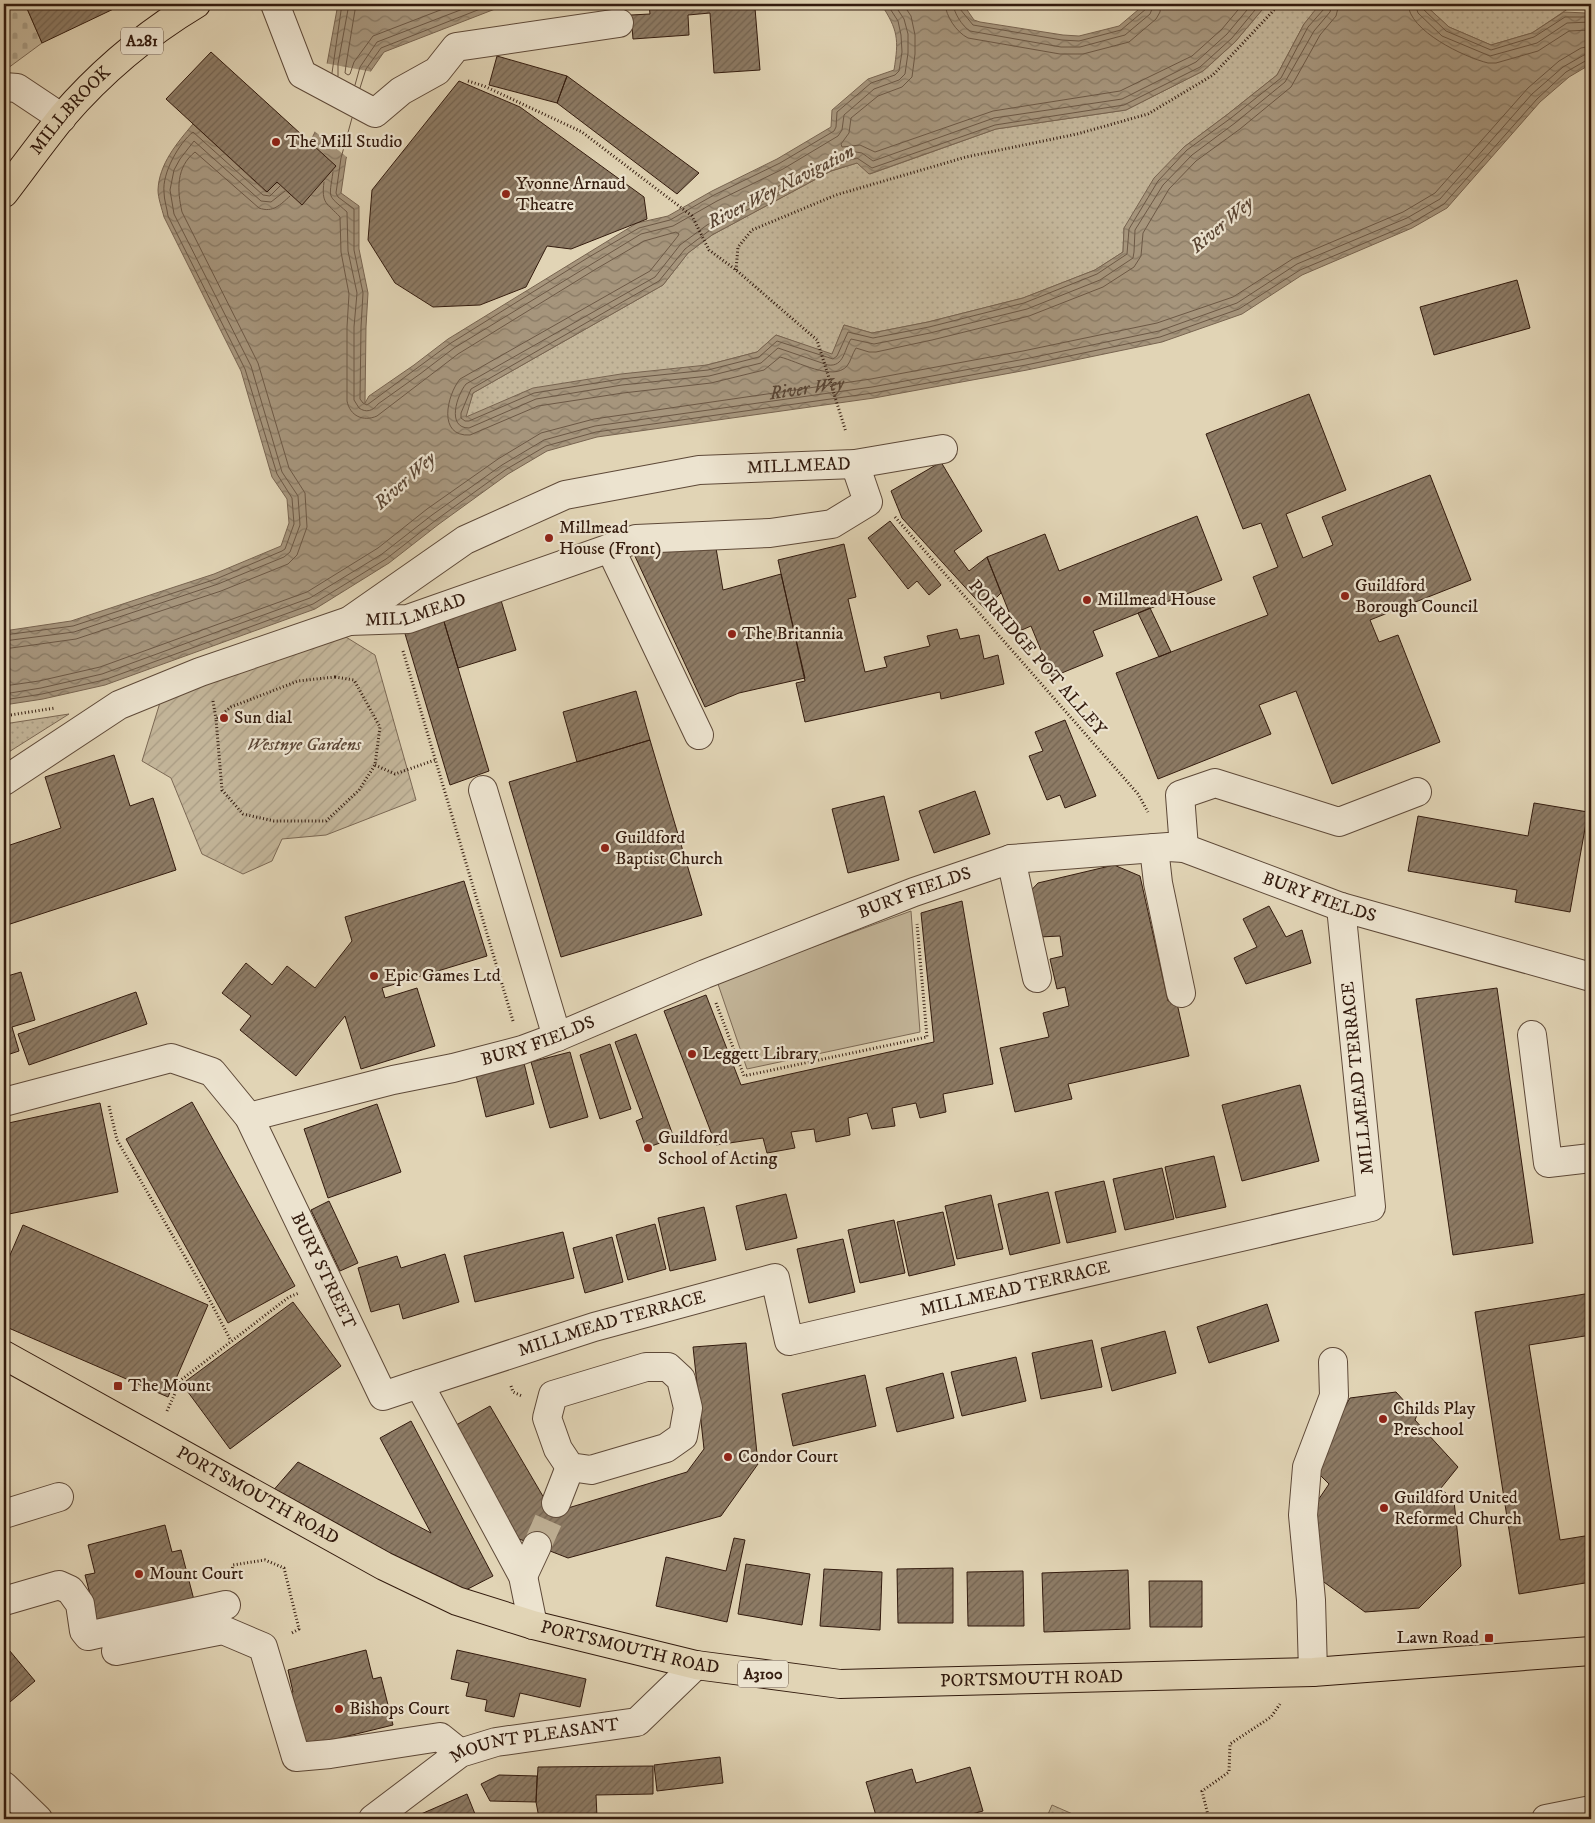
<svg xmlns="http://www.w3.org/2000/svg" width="1595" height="1823" font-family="'IM FELL DW Pica',serif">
<defs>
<pattern id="cemetery-stones" width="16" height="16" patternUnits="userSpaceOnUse" patternTransform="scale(1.25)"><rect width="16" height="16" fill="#c3b599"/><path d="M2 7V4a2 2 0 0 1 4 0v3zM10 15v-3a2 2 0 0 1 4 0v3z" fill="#a89b83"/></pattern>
<pattern id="park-dots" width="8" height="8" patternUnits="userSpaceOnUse" patternTransform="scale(1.25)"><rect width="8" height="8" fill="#c3b599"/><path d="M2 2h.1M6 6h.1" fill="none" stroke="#a89b83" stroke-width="1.8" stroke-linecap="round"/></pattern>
<pattern id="garden-furrows" width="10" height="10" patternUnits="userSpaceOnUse" patternTransform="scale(1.25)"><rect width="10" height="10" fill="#c3b599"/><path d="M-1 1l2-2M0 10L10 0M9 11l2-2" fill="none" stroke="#a89b83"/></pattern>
<pattern id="water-waves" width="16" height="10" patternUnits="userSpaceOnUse" patternTransform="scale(1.25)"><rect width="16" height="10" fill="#a6957c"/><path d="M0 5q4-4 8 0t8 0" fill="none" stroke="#887964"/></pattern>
<pattern id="building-hatch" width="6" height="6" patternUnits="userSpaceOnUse" patternTransform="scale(1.25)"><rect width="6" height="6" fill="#8d7b65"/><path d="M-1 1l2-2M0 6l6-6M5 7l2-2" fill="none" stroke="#746452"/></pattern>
</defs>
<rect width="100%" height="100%" fill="#e1d4b5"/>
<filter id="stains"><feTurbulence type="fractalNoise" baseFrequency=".004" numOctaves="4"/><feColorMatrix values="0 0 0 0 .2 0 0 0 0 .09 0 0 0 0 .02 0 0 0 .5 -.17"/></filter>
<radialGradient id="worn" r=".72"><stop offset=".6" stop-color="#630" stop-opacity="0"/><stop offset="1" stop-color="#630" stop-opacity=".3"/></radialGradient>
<path fill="#c3b599" stroke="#7b6854" d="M911,911L920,1032L747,1069L718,984L788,956Z"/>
<path fill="url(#cemetery-stones)" stroke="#7b6854" d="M4,4H25L42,43L4,71Z"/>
<path fill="url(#park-dots)" stroke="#7b6854" d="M1267,4L1321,5L1304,24L1277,75L1228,114L1184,147L1124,228L1123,252L1095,270L1023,298L928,322L872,333L844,325L832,355L776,335L757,352L707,365L465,418L473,393L663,285L688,253L712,235L831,171L857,163L870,174L996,129L1126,110L1203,71L1235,42Z
M1424,4H1575L1532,33L1491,45L1449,27Z
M69,714L4,755V724Z
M1052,1805L1084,1819H1046Z"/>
<path fill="url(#garden-furrows)" stroke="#7b6854" d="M341,634L375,655L416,800L326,835L282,839L272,861L243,874L202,854L171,778L142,761L162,696Z"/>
<path fill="url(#water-waves)" stroke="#786450" d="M338,4H508L384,52L370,72L346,159L341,193L359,206V249L368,293L366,327L365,403L369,396L414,365L448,339L637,223L668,216L712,191L777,159L831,127L832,110L868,79L894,70C899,39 898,30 881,4H963L974,20L980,22L1063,35L1079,36L1119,26L1145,4H1267L1235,42L1203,71L1126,110L996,129L869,174L857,163L831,171L712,235L688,253L663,285L473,393L466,417L533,388L621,374L707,365L757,352L776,335L832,354L844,325L872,333L928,322L1023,298L1095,270L1123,252L1124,228L1154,178L1184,147L1228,114L1277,75L1304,24L1320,4H1424L1449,27L1491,45L1532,33L1564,12L1586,13L1591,9V64L1569,77L1540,102L1447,208L1412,228L1302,275L1242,314L1162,342L1027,370L874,398L597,437L547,451L508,474L439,524L389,563L315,609L105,685L43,699L4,705V631L71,621L214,574L281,546L289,523L287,499L272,477L241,371L164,217C162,209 158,198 158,190C159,164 177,143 193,124L266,192L277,182L310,142L326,110L327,64Z"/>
<path fill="#e1d4b5" d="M324,63L373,72L348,158L313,130L323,109Z"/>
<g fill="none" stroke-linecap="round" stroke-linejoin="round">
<g stroke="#6c5845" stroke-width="1">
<path d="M356,4L346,65L345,73L348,75L350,74L354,62L373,36L456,4"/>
<path d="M903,4L911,16L915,35V54L912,77L902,87L878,96L851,118L849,133L841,144L842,147L860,145L875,152L993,111L1120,91L1192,56L1222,29L1243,4"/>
<path d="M945,4C946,16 956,32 968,38L1060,54H1083L1129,42L1156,19L1160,12L1161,4"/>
<path d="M953,4C954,13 962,26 970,31L1061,47H1080L1125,35L1150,14L1154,4"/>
<path d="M959,4L960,9L973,25L1062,40L1079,41L1121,30L1146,9L1147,4"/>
<path d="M1252,4L1227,34L1196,62L1122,99L994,118L873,161L862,153L856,152L827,160L707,225L680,245L655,277L466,384C457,395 446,428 469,428L536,399L622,385L709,376L761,363L778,348L828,365C844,367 844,350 851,339L874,344L930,333L1027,309L1100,280L1133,258L1134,252L1135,230L1163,185L1192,155L1235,123L1285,82L1314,31L1330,12L1332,4"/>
<path d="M1260,4L1232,38L1200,67L1124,105L995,125L872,168L857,158L828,166L710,230L685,249L659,281L471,389L461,413V418L465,421H469L534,393L621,379L708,370L759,357L777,341L833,359L837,356L848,332L873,338L929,327L1024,303L1097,274L1127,254L1129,229L1158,181L1187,150L1231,118L1281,78L1308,27L1324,9L1325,4"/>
<path d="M1408,4C1409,31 1464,57 1488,63H1496L1538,51L1569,31L1591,30"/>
<path d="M1415,4L1418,13L1442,36L1490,56L1537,43L1567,23L1591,22"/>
<path d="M1421,4L1423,9L1446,31L1491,50L1534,37L1565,17H1586L1591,15"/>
<path d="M332,73L342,4"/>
<path d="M338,76V64L349,4"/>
<path d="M355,85L360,67L377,42L476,4"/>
<path d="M360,88L366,69L381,48L493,4"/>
<path d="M352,118L341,158L336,193L338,197L354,209V250L363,293L361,327L360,399L363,403L367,405L451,343L589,257L639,228L670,220L714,195L780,163L834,131L836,127L837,112L871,83L895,75L899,71L902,52L901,35L898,21L887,4"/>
<path d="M333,172C329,200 327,194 347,212L348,251L357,293L354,327V400L359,408C366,413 373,411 378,404L420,374L454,348L641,234L673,226L717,201L783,169L838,136L842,130L844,115L874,89L899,80L905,74L908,53V34L904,19L894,4"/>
<path d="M324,182C321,204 327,203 340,217L341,252L349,294L347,327V401C350,416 363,422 377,416L458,354L596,269L644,241L676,232L679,234L678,236L650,271L460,379C447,395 437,437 470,435L538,406L623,393L711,383L764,370L780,357C797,361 833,382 847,366C851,361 852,354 856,348L869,352H876L932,340L1029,316L1103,287L1134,267L1141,256L1143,233L1169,189L1196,161L1240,129L1291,87L1320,35L1336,16L1339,4"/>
<path d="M4,635L73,626L216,579L282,551L285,549L294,524L292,498L277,474L245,369L168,216C167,208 164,200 164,192C162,173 179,143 193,132L263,195L270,196L280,186"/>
<path d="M4,641L74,632L218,584L284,557L290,552L300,525L298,496L282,472L251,366L174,214L170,190L174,170L180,159L194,141L261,201L271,202L285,191"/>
<path d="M4,649L76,639L221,591L288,564L297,555L307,527L305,493L289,468L258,363L182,212C177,190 176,167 195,152L259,208C273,213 280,205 290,196"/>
<path id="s1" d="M4,686L39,681L100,667L307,592L378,548L427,509L498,459L541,433L594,419L871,379L1023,351L1157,323L1233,297L1294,258L1403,212L1435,193L1528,88L1559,61L1581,48L1591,46"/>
<path d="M4,694L41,688L102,674L310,598L382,554L432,515L502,465L544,440L595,426L872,387L1025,359L1159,331L1237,303L1297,264L1407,218L1440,199L1532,94L1563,67L1584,55L1591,54"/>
<path d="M4,700L42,694L104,680L313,604L386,559L436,520L505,470L546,446L596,432L873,393L1026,365L1160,337L1239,309L1300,270L1410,224L1444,204L1537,99L1566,72L1587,60H1591"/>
</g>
</g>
<path fill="url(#building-hatch)" stroke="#331b0e" d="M25,4H124L42,43Z
M649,4H767V7L755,8L760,70L714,73L710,13L688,15L689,35L633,39L631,15L650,14Z
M211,52L336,166L302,205L277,182L267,192L166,99Z
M497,56L567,76L557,103L489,85Z
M567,76L699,173L677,194L557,103Z
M459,81L520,107L644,197L647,219L571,249L547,246L526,287L480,305L433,307L395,283L368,240L372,190Z
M1517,280L1530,328L1434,355L1420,307Z
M1309,394L1346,490L1286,514L1303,558L1333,545L1322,517L1430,475L1471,580L1370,620L1379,642L1398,635L1440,742L1332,784L1296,691L1259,705L1271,734L1158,779L1116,673L1268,615L1253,577L1278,567L1261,523L1243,529L1206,434Z
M941,462L982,531L954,551L969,571L987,557L1001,593L985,609L902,518L891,491Z
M1197,516L1222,580L1093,631L1103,656L1052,677L1031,626L1017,632L987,557L1045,534L1059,571Z
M890,521L941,585L929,595L917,581L908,589L868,538Z
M715,542L723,590L781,574L805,678L739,693L705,707L633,552Z
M844,544L856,597L848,599L865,672L887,667L884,657L930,646L927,636L957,629L960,639L979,635L984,659L998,655L1004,684L941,699L940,692L805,722L796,683L805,681L778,560Z
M500,597L516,650L458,668L442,615Z
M1150,608L1171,652L1159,657L1138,613Z
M442,615L489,771L450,785L403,627Z
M636,691L650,740L577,762L563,712Z
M1065,720L1096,796L1065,808L1060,795L1047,800L1029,756L1043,751L1035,732Z
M650,740L702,915L561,957L509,782Z
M114,755L130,806L153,798L176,870L4,926V847L61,828L45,777Z
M975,791L990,834L934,853L919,811Z
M884,796L899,860L848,873L832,809Z
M1534,803L1588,812L1570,912L1515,902L1517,890L1408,871L1418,816L1528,836Z
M1114,865L1140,876L1168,1001L1176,999L1189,1056L1068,1084L1072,1099L1015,1112L1000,1048L1049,1037L1043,1013L1069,1006L1065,987L1057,989L1050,959L1063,956L1060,936L1039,937L1025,897L1038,883Z
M464,881L487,956L382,988L385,998L417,988L435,1046L361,1069L345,1016L296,1076L240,1030L251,1016L222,993L246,963L272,985L287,966L315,988L352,941L345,917Z
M962,901L993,1084L943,1094L946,1112L920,1118L916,1103L892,1108L895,1126L872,1129L867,1113L848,1118L850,1135L816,1142L814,1129L791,1132L795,1148L767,1153L763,1138L716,1145L664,1011L706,995L741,1085L934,1042L921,913Z
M1269,906L1286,937L1302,930L1311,963L1246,984L1234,958L1257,947L1243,919Z
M21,972L35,1020L12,1027L19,1051L4,1056V977Z
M1497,988L1533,1243L1453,1255L1416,999Z
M136,992L147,1024L29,1065L18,1034Z
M636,1034L674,1138L646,1148L636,1121L643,1118L615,1042Z
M610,1044L631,1109L600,1119L580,1055Z
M570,1052L588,1117L550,1128L531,1062Z
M523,1059L534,1104L486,1117L475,1071Z
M1300,1085L1319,1161L1242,1181L1222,1105Z
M192,1102L295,1286L228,1323L126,1139Z
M100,1103L118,1192L4,1215V1124Z
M377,1104L401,1172L328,1198L304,1129Z
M1214,1156L1226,1207L1176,1218L1165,1167Z
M1162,1168L1174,1219L1125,1230L1113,1179Z
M1104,1181L1116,1232L1067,1243L1055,1192Z
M1048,1192L1060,1243L1010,1255L998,1204Z
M786,1194L797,1238L746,1250L736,1206Z
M991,1195L1003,1249L957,1259L945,1206Z
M329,1201L358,1263L340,1271L311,1210Z
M704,1207L716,1260L670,1271L658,1218Z
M943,1212L955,1265L909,1276L897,1222Z
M894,1220L905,1273L860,1283L848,1230Z
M655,1224L666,1269L628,1280L616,1235Z
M23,1225L208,1305L168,1397L4,1326V1269Z
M563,1232L574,1278L475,1302L464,1256Z
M612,1237L623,1282L585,1293L573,1248Z
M843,1239L855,1292L809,1303L797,1249Z
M445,1254L459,1302L403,1319L399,1304L371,1312L358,1268L397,1256L401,1268Z
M1591,1293V1335L1529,1345L1560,1540L1591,1535V1582L1519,1594L1475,1312Z
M293,1302L341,1366L230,1449L182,1384Z
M1267,1304L1279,1341L1209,1363L1197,1327Z
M1165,1331L1176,1373L1112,1391L1101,1348Z
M1092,1340L1102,1387L1041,1399L1032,1353Z
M746,1343L758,1464L721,1516L568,1558L509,1535L449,1429L490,1406L544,1498L568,1508L687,1472L704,1449L693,1347Z
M1016,1357L1026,1401L962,1416L951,1372Z
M943,1373L954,1418L897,1432L886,1388Z
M865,1375L876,1426L793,1446L782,1394Z
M1396,1392L1417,1415L1415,1420L1458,1467L1441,1488L1454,1501L1461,1566L1419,1608L1365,1612L1317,1577L1308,1515L1329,1484L1311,1466L1350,1398Z
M411,1421L493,1576L462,1592L271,1493L298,1462L431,1533L380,1438Z
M165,1525L172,1552L181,1550L194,1600L98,1625L85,1575L95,1573L88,1545Z
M734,1538L745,1540L727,1622L656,1606L666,1557L726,1571Z
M746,1564L810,1574L802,1625L738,1614Z
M953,1568V1623H898L897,1569Z
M824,1569L882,1572L880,1630L820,1626Z
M1128,1570L1130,1629L1044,1632L1042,1573Z
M1023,1571L1024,1626H968L967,1572Z
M1149,1581H1202V1627H1150Z
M4,1644L35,1681L4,1707Z
M366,1650L373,1679L381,1677L393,1725L299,1748L286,1694L293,1692L288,1670Z
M457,1650L586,1679L580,1707L520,1693L514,1717L485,1711L487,1700L466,1696L469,1683L451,1679Z
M720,1757L723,1783L657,1791L654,1765Z
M653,1766V1794L596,1795L597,1817L539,1818L536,1802L538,1767Z
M970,1767L983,1811L953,1819H877L866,1782L912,1769L916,1783Z
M499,1775L537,1776L536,1802L490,1801L481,1784Z
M467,1794L477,1819H423L421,1814Z"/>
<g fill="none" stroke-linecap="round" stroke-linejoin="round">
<path stroke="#beaf94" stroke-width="28" stroke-dasharray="28 14" stroke-linecap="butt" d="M537,1546L556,1503"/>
<g stroke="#5e4938" stroke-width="30">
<g id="minor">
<path d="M275,4L302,74L375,113L401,91L437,71L456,47L619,23"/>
<path d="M4,87L17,88L62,118"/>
<path d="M610,548L699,735"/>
<path id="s2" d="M349,621L408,619L636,539L770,533L832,524L868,502L855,464"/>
<path id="s3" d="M4,781L119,705L200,672L349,621L465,540L565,495L699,470L855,464L943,449"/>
<path d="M483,790L557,1037"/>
<path d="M1154,848L1158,883L1181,993"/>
<path d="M1184,848L1180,795L1215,783L1339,822L1417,792"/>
<path d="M1011,859L1037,978"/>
<path d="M1532,1035L1548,1163L1591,1158"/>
<path id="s4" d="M4,1102L171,1058L212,1072L249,1117L383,1396L419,1384L523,1576L533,1625"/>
<path id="s5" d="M249,1117L393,1080L453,1068L522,1050L557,1037L705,974L914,892L1011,859L1168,847L1184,848L1341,907L1591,977"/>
<path d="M646,1367H668L681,1379L688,1408L683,1436L666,1448L591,1470L570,1467L558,1449L547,1418L553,1395Z"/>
<path id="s6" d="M419,1384L594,1327L775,1278L789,1341L1371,1207L1341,907"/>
<path d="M556,1503L570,1467"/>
<path d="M4,1514L59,1497"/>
<path d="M523,1576L537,1546"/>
<path d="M4,1601L59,1585L70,1590L80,1604L84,1631L88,1636L226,1605"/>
<path d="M116,1651L223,1630L263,1647L296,1757L330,1754L440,1737L460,1753"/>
<path d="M1313,1672L1311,1600L1303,1515L1307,1467L1334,1396L1333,1362"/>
<path d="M4,1786L38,1819"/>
<path id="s7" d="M373,1819L460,1753L496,1742L637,1722L696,1665"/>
<path d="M1546,1819L1591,1810"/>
</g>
</g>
<g stroke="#331b0e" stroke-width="30">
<g id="major">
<path id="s8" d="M4,193C23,168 42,142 62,117C100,73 146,34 196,4"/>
<path id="s9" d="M4,1355L384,1566L457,1601L533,1625L696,1665L840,1684L1313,1672L1591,1651"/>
</g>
</g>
<path stroke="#331b0e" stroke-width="3" stroke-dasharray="1 2.5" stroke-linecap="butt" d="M468,81L484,86L582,132L692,216L709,250L736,270L817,340L846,432
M736,270L738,247L752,230L836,195L966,157L1077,134L1148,114L1213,75L1274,10L1282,4
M895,517L1138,794L1148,812
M403,651L513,1021
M335,677L354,680L380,727L375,765L359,790L326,821H274L243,814L222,790L216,719L231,707L298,681Z
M213,701L216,719
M4,716L55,708
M375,765L395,774L435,760
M716,1003L744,1076L927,1037L917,924
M109,1106L117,1140L206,1293L231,1341
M511,1386L513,1392L522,1396
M167,1411L181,1380L289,1297L299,1293
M231,1575L233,1565L265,1560L284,1568L299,1629L290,1634
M1209,1819L1202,1791L1229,1772L1230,1744L1271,1717L1280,1704"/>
<use href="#minor" stroke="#ece3cf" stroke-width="28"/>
<use href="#major" stroke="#e1d4b5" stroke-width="28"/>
</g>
<g fill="#8f2418" stroke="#ece3cf" stroke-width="2">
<circle cx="276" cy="142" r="5"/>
<circle cx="506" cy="194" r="5"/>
<circle cx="549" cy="538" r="5"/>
<circle cx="1345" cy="596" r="5"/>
<circle cx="1087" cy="600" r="5"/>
<circle cx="732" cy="634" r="5"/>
<circle cx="224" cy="718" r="5"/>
<circle cx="605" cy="848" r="5"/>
<circle cx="374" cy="976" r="5"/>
<circle cx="692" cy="1054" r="5"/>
<circle cx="648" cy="1148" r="5"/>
<rect x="113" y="1381" width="10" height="10" rx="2.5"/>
<circle cx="1383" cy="1419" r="5"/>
<circle cx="728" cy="1457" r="5"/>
<circle cx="1384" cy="1508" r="5"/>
<circle cx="139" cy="1574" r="5"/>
<rect x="1484" y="1633" width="10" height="10" rx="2.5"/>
<circle cx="339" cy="1709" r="5"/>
</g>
<g text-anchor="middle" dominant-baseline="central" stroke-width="4.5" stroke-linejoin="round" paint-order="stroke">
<g fill="#ece3cf" stroke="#6a5748" stroke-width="1">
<rect x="121" y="27.5" width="42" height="27" rx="4"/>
<rect x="738" y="1660.5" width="50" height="27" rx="4"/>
</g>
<g font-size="16" font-weight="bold" fill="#331b0e">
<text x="142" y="41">A281</text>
<text x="763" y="1674">A3100</text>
</g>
<g font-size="18" fill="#331b0e" stroke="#ece3cf">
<text stroke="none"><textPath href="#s8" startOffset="106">MILLBROOK</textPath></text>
<text stroke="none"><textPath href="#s3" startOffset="870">MILLMEAD</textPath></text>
<text stroke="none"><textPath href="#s2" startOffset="68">MILLMEAD</textPath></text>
<text transform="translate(1037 658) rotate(49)">PORRIDGE POT ALLEY</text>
<text stroke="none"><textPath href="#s5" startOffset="704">BURY FIELDS</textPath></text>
<text stroke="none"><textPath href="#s5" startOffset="1124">BURY FIELDS</textPath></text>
<text stroke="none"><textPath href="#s5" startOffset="299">BURY FIELDS</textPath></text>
<text transform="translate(1358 1078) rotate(-96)">MILLMEAD TERRACE</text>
<text stroke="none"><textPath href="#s4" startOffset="445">BURY STREET</textPath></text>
<text stroke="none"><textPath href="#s6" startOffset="668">MILLMEAD TERRACE</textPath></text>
<text stroke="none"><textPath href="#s6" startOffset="202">MILLMEAD TERRACE</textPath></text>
<text stroke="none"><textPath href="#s9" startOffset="290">PORTSMOUTH ROAD</textPath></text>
<text stroke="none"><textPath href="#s9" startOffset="695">PORTSMOUTH ROAD</textPath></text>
<text stroke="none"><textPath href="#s9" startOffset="1100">PORTSMOUTH ROAD</textPath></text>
<text stroke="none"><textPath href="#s7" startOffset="185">MOUNT PLEASANT</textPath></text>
</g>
<g font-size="18" fill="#331b0e" stroke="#ece3cf" text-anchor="start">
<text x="286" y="142">The Mill Studio</text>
<text x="516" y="184">Yvonne Arnaud<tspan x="516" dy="21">Theatre</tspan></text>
<text x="559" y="528">Millmead<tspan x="559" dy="21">House (Front)</tspan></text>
<text x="1355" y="586">Guildford<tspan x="1355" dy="21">Borough Council</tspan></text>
<text x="1097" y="600">Millmead House</text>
<text x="742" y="634">The Britannia</text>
<text x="234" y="718">Sun dial</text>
<text x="615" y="838">Guildford<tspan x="615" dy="21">Baptist Church</tspan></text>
<text x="384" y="976">Epic Games Ltd</text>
<text x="702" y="1054">Leggett Library</text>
<text x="658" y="1138">Guildford<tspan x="658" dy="21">School of Acting</tspan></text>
<text x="128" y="1386">The Mount</text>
<text x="1393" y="1409">Childs Play<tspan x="1393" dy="21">Preschool</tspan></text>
<text x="738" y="1457">Condor Court</text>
<text x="1394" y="1498">Guildford United<tspan x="1394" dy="21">Reformed Church</tspan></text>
<text x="149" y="1574">Mount Court</text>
<text x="1479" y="1638" text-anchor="end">Lawn Road</text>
<text x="349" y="1709">Bishops Court</text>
</g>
<g font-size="18" font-style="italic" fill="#5e4938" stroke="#ece3cf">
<text x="304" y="745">Westnye Gardens</text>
</g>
<g font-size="19" font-style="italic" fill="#5b4634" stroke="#ece3cf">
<text transform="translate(781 187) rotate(-27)">River Wey Navigation</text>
<text transform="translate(1222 225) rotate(-40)">River Wey</text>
<text stroke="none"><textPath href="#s1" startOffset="871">River Wey</textPath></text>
<text transform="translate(405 481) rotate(-42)">River Wey</text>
</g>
</g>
<rect width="1595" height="1823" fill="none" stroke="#e1d4b5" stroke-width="20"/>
<rect x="5" y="5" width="1585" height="1813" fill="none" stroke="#331b0e" stroke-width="2.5"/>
<rect x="10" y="10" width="1575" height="1803" fill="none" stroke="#331b0e"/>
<rect width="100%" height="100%" filter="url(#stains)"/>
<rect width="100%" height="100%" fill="url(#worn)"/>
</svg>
